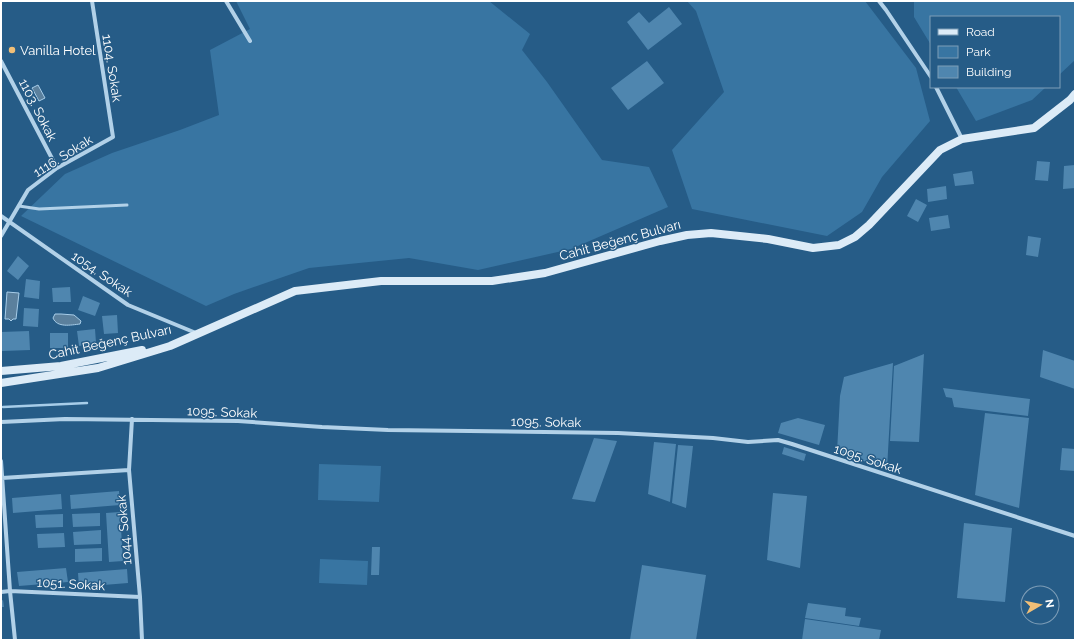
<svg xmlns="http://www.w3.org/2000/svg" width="1076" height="641" font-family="Raleway,sans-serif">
<rect width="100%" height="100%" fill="#265c87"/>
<path fill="#3875a2" d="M236,1H489L530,34L522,50L547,82L602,160L649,167L668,207L571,249L478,270L409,258L309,268L234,294L206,306L21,216L65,174L112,153L180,130L219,115L210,50L250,29Z
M687,1H865L916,68L930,121L882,177L862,212L827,236L692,209L672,150L724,92L696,11Z
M914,1H1075V60L1059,75V17H931V45L914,17Z
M956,87H1046L1032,100L976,121Z
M319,464L381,466L379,502L318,500Z
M320,559L368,561L367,585L319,583Z"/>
<path fill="#5b809d" stroke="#a7cde9" d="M38,85L45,98L39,101L32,88Z
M7,292L19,293L16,319H13L11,321L9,319H5Z
M55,314H61L74,315L81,321L80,324C71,325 57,328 53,318Z"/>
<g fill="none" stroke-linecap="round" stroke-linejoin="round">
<path stroke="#a7cde9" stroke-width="2.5" d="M3,407L87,403"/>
</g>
<path fill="#4f86af" d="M669,7L682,24L648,50L627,22L639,12L649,23Z
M647,61L664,83L628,110L611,88Z
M1037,161L1050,162L1048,181L1035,180Z
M1075,165V188L1063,189L1064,166Z
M972,171L974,184L955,186L953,174Z
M946,186L947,199L928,202L927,189Z
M916,199L927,205L918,222L907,216Z
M948,215L950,228L931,231L929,218Z
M1028,236L1041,238L1038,257L1026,255Z
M18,256L29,266L18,280L7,271Z
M26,279L40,281L39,299L24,297Z
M70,287L71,302H53L52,288Z
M83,296L100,303L95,316L78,310Z
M24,308L39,309L38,327L23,326Z
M117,315L118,333L104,334L102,316Z
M95,329L96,343L79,346L77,331Z
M29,331L30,350L2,351L1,332Z
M50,333H68V348H50Z
M1043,350L1075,361V389L1040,377Z
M924,354L919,442L890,441L894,366Z
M893,363L887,469L837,452L840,396L844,377Z
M943,388L1030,399L1028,416L954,407L952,398L946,397Z
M985,413L1029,418L1019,508L975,495Z
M798,418L825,425L819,445L778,433L781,423Z
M594,438L617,441L595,502L572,499Z
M654,442L676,444L670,502L648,494Z
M678,445L693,446L686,508L672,503Z
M784,447L806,454L804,461L782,454Z
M1062,448L1075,449V471L1060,470Z
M119,491L120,505L71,509L70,495Z
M773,493L807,496L800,568L767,560Z
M61,494L62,509L13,513L12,498Z
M120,512L123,561L109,562L106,513Z
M100,513V526L73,527L72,514Z
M63,514V527L36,528L35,515Z
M964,523L1012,528L1005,602L957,598Z
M101,530V544L74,545L73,532Z
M64,533L65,547L38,548L37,534Z
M372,547H380L379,575H371Z
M102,548V561L75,562V549Z
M642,565L706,575L696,640H630Z
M66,568L68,582L19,586L17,572Z
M127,569L128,583L79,587L78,573Z
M3,600L4,607H1V601Z
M808,603L846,608L845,616L861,618L859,626L805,618Z
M805,619L881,630L879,640H802Z"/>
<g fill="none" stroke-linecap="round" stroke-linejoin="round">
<path stroke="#b2d1e8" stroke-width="3" d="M19,206L39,209L127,205"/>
<path stroke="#b2d1e8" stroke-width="4" d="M226,1L250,41
M879,1L886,10L931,77
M1,61L57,168
M936,87L962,139
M1,216L128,305L196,333
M1,236L28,190L57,168L113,137L92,1
M132,419L129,470L140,597L142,640
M1,422L65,419L238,421L322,427L388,430L618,433L713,438L748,442L778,440L792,444L1075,536
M1,461L10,591L15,640
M2,478L129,470
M1,592L10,591L140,597"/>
<path stroke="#dcebf7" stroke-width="8" d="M1,371L61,366L142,350
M1,383L98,368L170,346L295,291L381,281H492L545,273L660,241L687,235L711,233L768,239L813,248L839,245L855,237L869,225L940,150L962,139L1034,128L1070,100L1075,94"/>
</g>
<circle fill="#f1bf77" stroke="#265c87" stroke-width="1.5" cx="12" cy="50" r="4"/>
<g text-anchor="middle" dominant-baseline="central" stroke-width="3" stroke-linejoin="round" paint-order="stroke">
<g font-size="13" fill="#fff" stroke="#265c87" text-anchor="start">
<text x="20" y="50">Vanilla Hotel</text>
</g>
<g font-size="13" fill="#fff" stroke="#265c87">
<text transform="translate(112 68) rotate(81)">1104. Sokak</text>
<text transform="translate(38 110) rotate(63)">1103. Sokak</text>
<text transform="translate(63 156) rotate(-32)">1116. Sokak</text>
<text transform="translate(620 240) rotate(-15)">Cahit Beğenç Bulvarı</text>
<text transform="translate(102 274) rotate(34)">1054. Sokak</text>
<text transform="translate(110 342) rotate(-12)">Cahit Beğenç Bulvarı</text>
<text transform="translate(222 412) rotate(2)">1095. Sokak</text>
<text transform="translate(546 422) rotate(1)">1095. Sokak</text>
<text transform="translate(868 459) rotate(18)">1095. Sokak</text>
<text transform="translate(124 530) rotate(-95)">1044. Sokak</text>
<text transform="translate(71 584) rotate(3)">1051. Sokak</text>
</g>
</g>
<rect width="1076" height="641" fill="none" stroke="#ffffff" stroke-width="4"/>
<rect x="930" y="16" width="130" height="72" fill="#265c87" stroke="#7d9db7"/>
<rect x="938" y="29" width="20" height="6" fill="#dcebf7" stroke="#7d9db7"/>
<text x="966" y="36" font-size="12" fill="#ffffff">Road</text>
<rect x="938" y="46" width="20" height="12" fill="#3875a2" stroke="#7d9db7"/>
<text x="966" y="56" font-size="12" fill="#ffffff">Park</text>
<rect x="938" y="66" width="20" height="12" fill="#4f86af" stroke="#7d9db7"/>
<text x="966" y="76" font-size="12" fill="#ffffff">Building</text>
<g transform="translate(1040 605) rotate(81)"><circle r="19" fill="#265c87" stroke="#7d9db7"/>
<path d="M0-3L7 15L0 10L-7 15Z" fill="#f1bf77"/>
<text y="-6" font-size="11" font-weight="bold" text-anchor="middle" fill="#ffffff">N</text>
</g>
</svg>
